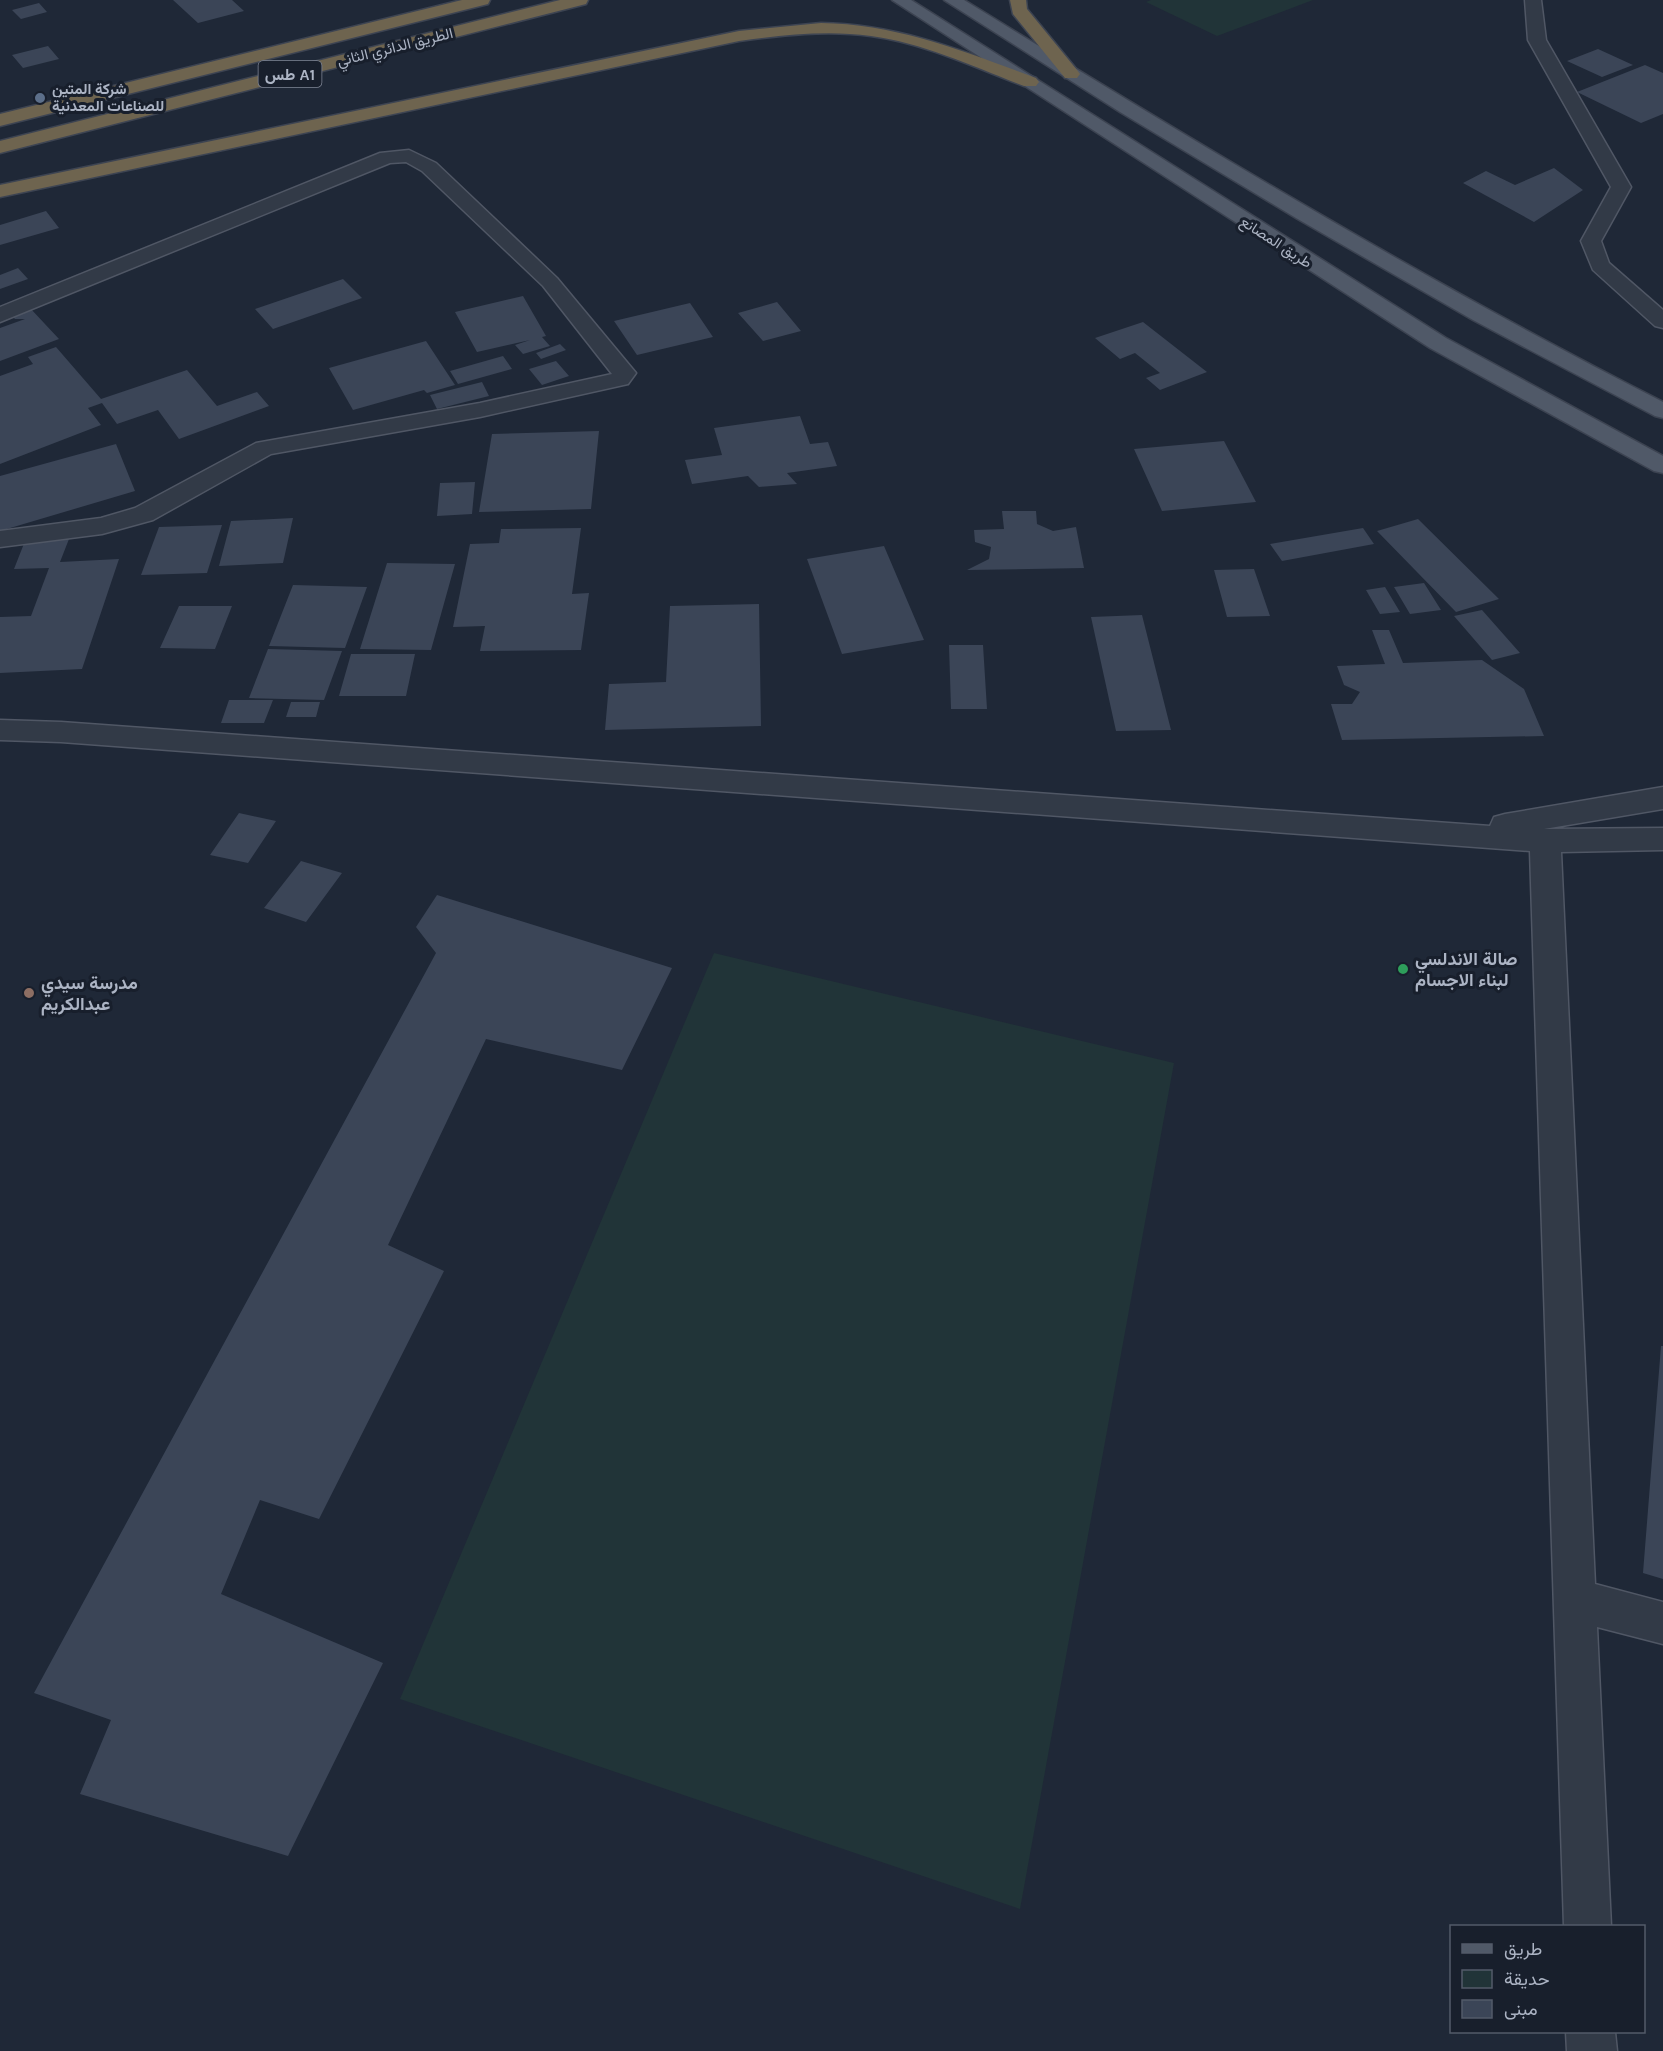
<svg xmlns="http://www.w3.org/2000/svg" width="1663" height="2051" font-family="Karla,Vazirmatn,sans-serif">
<rect width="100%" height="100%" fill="#1f2837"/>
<path fill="#213438" d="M1151,0H1313L1217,36L1146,2Z
M714,953L1174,1063L1020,1909L400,1699Z"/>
<path fill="#3b4557" d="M173,0H232L244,11L198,23Z
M39,3L47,12L21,19L12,10Z
M48,46L59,59L23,68L12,55Z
M1598,49L1633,65L1602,77L1567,61Z
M1645,65L1663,73V114L1641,123L1577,92Z
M1554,168L1583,190L1534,222L1463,183L1486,171L1515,185Z
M46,211L59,228L0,245V225Z
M18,268L28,279L0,289V275Z
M343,279L362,298L273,329L255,309Z
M523,296L546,336L542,337L550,346L523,354L515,345L530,340L477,352L455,312Z
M777,302L801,331L763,341L738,313Z
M690,303L713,337L637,355L614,321Z
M30,308L59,339L0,361V328L25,319H15L11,315Z
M1143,322L1207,372L1160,390L1146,378L1160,373L1135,353L1120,359L1095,338Z
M426,341L455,385L427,393L424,390L353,410L329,368Z
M560,344L566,350L541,359L536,353Z
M56,347L101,399L187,370L217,406L257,392L269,406L179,439L158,410L117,424L102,403L88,408L101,425L0,464V376L33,364L28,357Z
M503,356L512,369L458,384L450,371Z
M556,361L569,376L542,385L529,369Z
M482,382L489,396L437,409L430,395Z
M800,416L810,444L828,442L837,466L787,473L797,484L759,487L748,476L692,484L685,460L722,455L714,428Z
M599,431L591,509L479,512L492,434Z
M1224,441L1256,502L1162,511L1134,449Z
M116,444L135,491L0,531V476Z
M475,482L472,514L437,516L440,483Z
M1002,511H1036L1037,524L1053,531L1076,527L1084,568L967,570L989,559L991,547L975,542L974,530L1004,529Z
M293,518L283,563L219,566L231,521Z
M1418,519L1499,599L1456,612L1377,531Z
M222,525L207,573L141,575L159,527Z
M581,528L572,594L589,593L581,650L480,651L485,626L453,627L470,544L499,543L501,529Z
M1363,528L1374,544L1282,561L1270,544Z
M69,539L60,562L119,559L82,669L0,673V617L31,616L49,568L14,569L25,541Z
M884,546L924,640L842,654L807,559Z
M387,563L455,564L431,650L360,649Z
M1254,569L1270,616L1227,617L1214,570Z
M1424,583L1441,610L1410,614L1394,587Z
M293,585L367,587L345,648L269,646Z
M1385,587L1400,612L1380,614L1366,590Z
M759,604L761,726L605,730L609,684L666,682L670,606Z
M179,606H232L215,649L160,648Z
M1482,610L1520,653L1492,660L1454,616Z
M1142,615L1171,730L1116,731L1091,617Z
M1372,630H1389L1403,663L1482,660L1524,689L1544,736L1342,740L1331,704H1352L1360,692L1344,685L1337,666L1385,664Z
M949,645H983L987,709H951Z
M268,649L342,651L324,700L249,698Z
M351,654H415L406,696H339Z
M229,700H273L264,723H221Z
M291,702H320L316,717H286Z
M239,813L276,821L248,863L210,855Z
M301,861L342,873L306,922L264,908Z
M437,895L672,968L622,1070L486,1039L388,1245L444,1271L319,1519L260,1500L221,1594L383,1663L288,1856L80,1794L111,1720L34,1693L436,953L416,927Z
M1661,1346H1663V1579L1643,1573Z"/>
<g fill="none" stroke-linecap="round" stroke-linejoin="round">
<g stroke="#505765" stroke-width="3">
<path id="street" d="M1525,0H1541L1546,40L1631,187L1601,241L1609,263L1663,310V328L1655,326L1593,270L1581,241L1611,187L1528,40Z
M409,150L436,163L557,278L636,373L628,384L480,417L271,454L153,520L102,534L0,547V531L101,518L135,508L256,443L480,403L612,374L543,286L422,171L406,162L390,163L0,322V307L380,153Z
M0,720L61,722L1490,826L1494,817L1505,814L1663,787V809L1544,829L1663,828V850L1561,852L1595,1584L1663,1602V1644L1597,1627L1611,1926H1564L1530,851L61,742L0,740Z
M1566,2032H1615L1617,2051H1567Z"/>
</g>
<g stroke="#3c4351" stroke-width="3">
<path id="primary" d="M892,0H911L1446,338L1663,456V473L1654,471L1430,348Z
M944,0H964C1193,141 1423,280 1663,402V418L1655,416L1473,320L1296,218L1120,112Z"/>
</g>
<g stroke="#3d4452" stroke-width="3">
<path id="highway" d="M462,0H490L488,4L0,126V114Z
M560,0H588L586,4L0,153V141Z
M1010,0H1026L1027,9L1077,70L1080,74L1077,78H1065L1013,14Z
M821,23C898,24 966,52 1036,78L1039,82L1036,86H1024C974,67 924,43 871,36C827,30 783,35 739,41L0,197V185L739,31Z"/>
</g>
<use href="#street" fill="#323a47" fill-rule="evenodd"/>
<use href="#primary" fill="#505968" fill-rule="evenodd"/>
<use href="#highway" fill="#6e644f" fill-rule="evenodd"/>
</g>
<circle fill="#5c6f8a" stroke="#181f2c" stroke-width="2" cx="40" cy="98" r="6"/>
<circle fill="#2e9e5b" stroke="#181f2c" stroke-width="2" cx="1403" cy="969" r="6"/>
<circle fill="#8d6e63" stroke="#181f2c" stroke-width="2" cx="29" cy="993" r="6"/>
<g text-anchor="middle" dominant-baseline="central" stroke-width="6" stroke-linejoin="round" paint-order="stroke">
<g font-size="15" fill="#acb4c4" stroke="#181f2c">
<text transform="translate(395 47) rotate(-14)">الطريق الدائري الثاني</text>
<text transform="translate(1276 242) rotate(33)">طريق المصانع</text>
</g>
<g font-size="15" font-weight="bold" fill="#acb4c4" stroke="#181f2c" text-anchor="start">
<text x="52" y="89">شركة المتين<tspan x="52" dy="17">للصناعات المعدنية</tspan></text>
</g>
<rect fill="#181f2c" stroke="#808796" stroke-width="1.5" x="258.5" y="61" width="63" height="26" rx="4.5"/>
<g font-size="16" font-weight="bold" fill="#acb4c4">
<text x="290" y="74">طس A1</text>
</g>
<g font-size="18" font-weight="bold" fill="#acb4c4" stroke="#181f2c" text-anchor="start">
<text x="1415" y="959">صالة الاندلسي<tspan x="1415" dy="21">لبناء الاجسام</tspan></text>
<text x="41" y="983">مدرسة سيدي<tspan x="41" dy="21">عبدالكريم</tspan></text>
</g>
</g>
<rect x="1450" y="1925" width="195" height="108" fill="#181f2c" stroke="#535b69" stroke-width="1.5"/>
<rect x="1462" y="1944" width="30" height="9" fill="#505968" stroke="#535b69" stroke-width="1.5"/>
<text x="1504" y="1955" font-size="18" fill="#acb4c4">طريق</text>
<rect x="1462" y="1970" width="30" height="18" fill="#213438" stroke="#535b69" stroke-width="1.5"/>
<text x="1504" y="1985" font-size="18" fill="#acb4c4">حديقة</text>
<rect x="1462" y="2000" width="30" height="18" fill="#3b4557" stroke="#535b69" stroke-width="1.5"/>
<text x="1504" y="2015" font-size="18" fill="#acb4c4">مبنى</text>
</svg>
